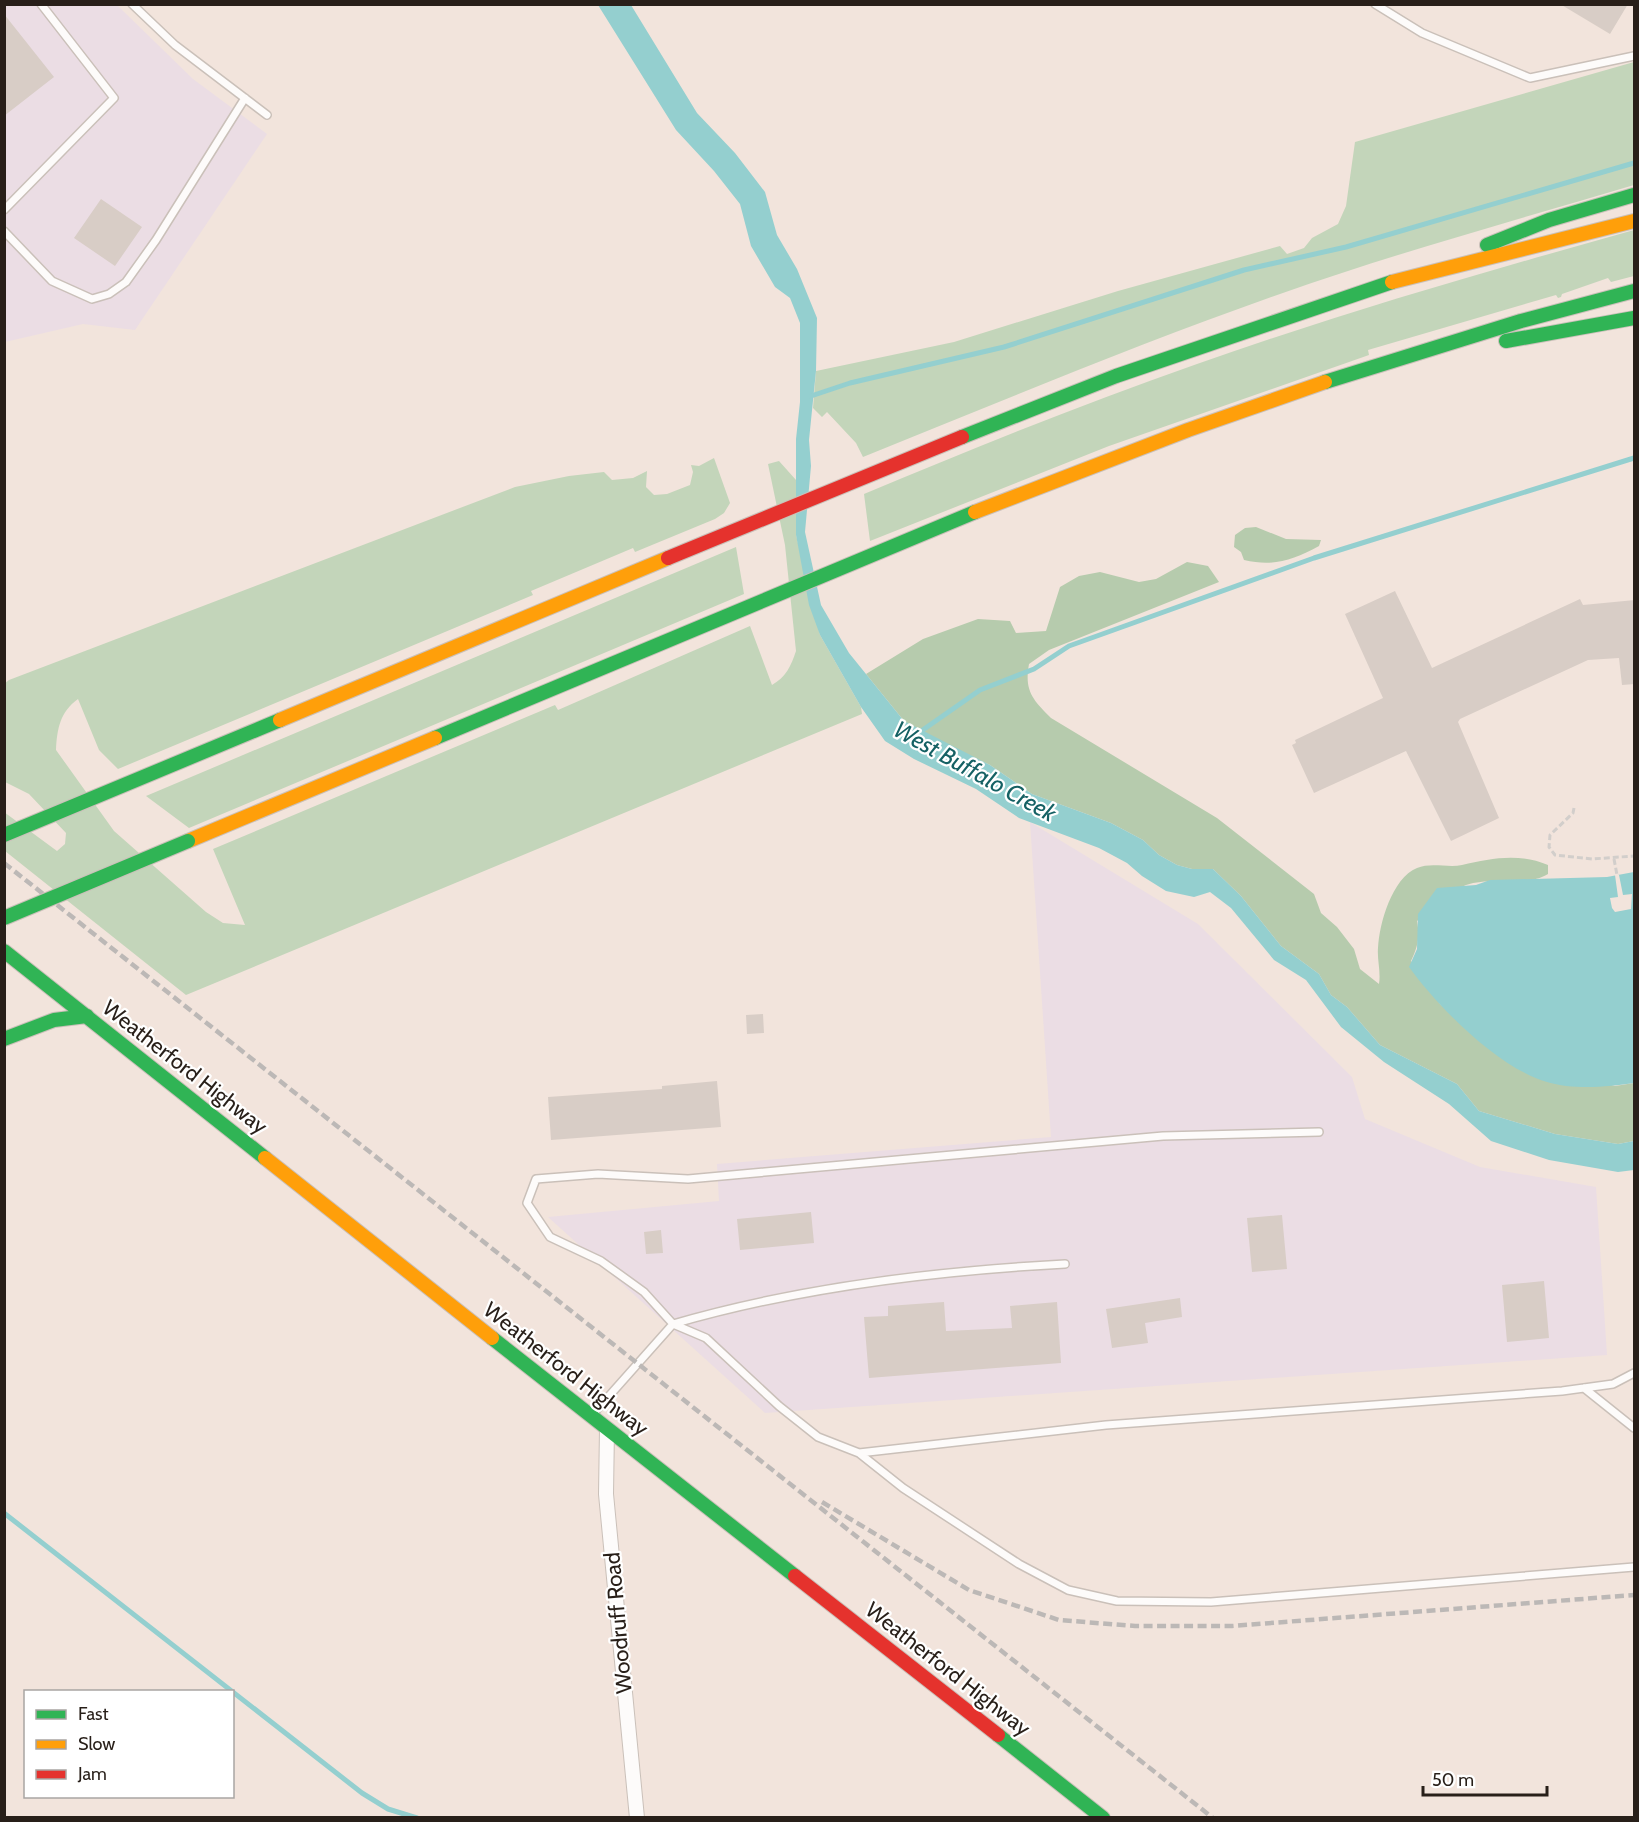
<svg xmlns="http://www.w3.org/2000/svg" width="1639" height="1822" font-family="Cabin,sans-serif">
<rect width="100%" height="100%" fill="#f2e4dc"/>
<path fill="#ebdde4" d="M4,5H117L193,79L267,134L135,330L83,324L5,342Z
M1030,822L1198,924L1352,1077L1365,1119L1480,1167L1596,1187L1607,1355L765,1413L548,1217L719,1201L717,1164L1051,1137Z"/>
<path fill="#c3d5ba" d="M1634,62V185C1516,220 1396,253 1280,294C1138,344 1002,401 863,457L856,443L827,412L822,417L813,408L816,371L954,342L1118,291L1280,246L1287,254L1304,248L1312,238L1338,224L1346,206L1355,142Z
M1634,230V276L1611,282L1608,278L1562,294L1561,297L1558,298L1556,295L1368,350L1369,355L1109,446L870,541L864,494C974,448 1085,403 1197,364C1341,313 1488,271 1634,230Z
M714,458L730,503L724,513L715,519L635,552L633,548L531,591L533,595L118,769L99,750L78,699C60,712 57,729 56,750L114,831L206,912L223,923L245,925L213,849L555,705L558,710L750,626L772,685C786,677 791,666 796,651L785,545L768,464L779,461L796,480V535L820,635L861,707L862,714L186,995L5,851L4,812L57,851L65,844L66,833L29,794L5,782L4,684L9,680L515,487L569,476L604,472L612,480L633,478L647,471L646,487L654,495L667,494L690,485L693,472L691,465L699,466Z
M736,547L744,594L189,828L146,796Z"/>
<path fill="#b6cbad" d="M1256,527L1286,539L1321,540L1319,546C1293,560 1274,567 1244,560L1241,552L1234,547L1235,535L1245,528Z
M1187,562L1208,566L1219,582L1049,650L1029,664C1024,691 1033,700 1051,718L1217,818L1314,894L1321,913L1337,927L1354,949L1360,969L1379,984C1381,972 1377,960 1378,948C1379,924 1392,878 1417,868C1431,862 1448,868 1462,865C1492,858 1519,853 1548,865V874C1525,888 1492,876 1466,885C1452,891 1430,912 1417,921C1420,936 1418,947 1411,961L1440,1004L1496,1053L1615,1086L1634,1083V1141L1618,1144L1555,1134L1479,1111L1457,1084L1380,1045L1347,1007L1331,995L1319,974L1281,946L1241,896L1213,869H1192L1177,865L1159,855L1143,840L1111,823L1032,794L990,765L927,735L904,721L866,674L923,639L978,619L1010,621L1016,633L1046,631L1060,587L1079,576L1100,572L1139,582L1156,579Z"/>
<path fill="#94cfcf" d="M598,5H631L697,113L735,153L765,192L777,235L797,269L817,318L816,371L809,440L811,466L805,532L821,605L849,653L904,721L990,765L1032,794L1111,823L1143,840L1159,855L1177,865L1192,869H1213L1241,896L1281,946L1319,974L1331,995L1347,1007L1380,1045L1457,1084L1479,1111L1555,1134L1618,1144L1634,1141V1170L1618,1172L1549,1160L1491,1141L1449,1104L1384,1062L1341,1027L1306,980L1274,960L1231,908L1210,892L1194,897L1166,891L1142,876L1127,863L1099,848L1019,818L976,789L914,759L885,741L861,707L820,635L809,605L796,535V439L800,402V323L790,298L775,287L751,246L740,204L714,171L676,130Z
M1634,872V1083C1608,1087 1573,1090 1547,1082C1498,1068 1438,1007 1409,967L1417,949L1418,914L1437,888L1476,885L1490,880L1607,877Z"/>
<path fill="#f2e4dc" d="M1615,875H1619L1623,895L1632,894L1631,909L1615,912L1612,908L1610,898L1618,897Z"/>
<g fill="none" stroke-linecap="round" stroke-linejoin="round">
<path stroke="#94cfcf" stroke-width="5" d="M811,396L850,383L1004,347L1244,270L1346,247L1634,163
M917,734L980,690L1034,669L1069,646L1314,558L1634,458
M4,1513L362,1793L388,1809L417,1818"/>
</g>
<path fill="#d8cdc6" d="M1560,4H1628L1610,34Z
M4,14L54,77L4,116Z
M101,199L142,227L115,266L74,238Z
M1395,591L1432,668L1580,599L1583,605L1635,600V684L1622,685L1619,658L1588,660L1460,719L1458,722L1499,818L1451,841L1406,751L1314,793L1292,745L1296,743L1295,740L1383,698L1345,614Z
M763,1014L764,1033L747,1034L746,1015Z
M717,1081L721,1127L551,1140L548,1097L662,1089V1086Z
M811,1212L814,1243L740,1250L737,1219Z
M1282,1215L1287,1269L1252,1272L1247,1218Z
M661,1230L663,1253L646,1254L644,1232Z
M1544,1281L1549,1338L1507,1342L1502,1285Z
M1180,1298L1182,1317L1145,1323L1148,1343L1112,1348L1106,1309Z
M944,1302L946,1331L1012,1328L1010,1306L1057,1302L1061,1363L869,1378L864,1317L888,1316V1306Z"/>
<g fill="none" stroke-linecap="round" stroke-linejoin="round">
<g stroke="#cac0b9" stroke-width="10">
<path id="lane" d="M132,4L175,45L267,115
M1375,4L1422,33L1530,78L1634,56
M4,210L114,98L41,4
M4,231L52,281L92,299L109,294L126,282L156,240L245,98
M673,1324L706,1338L779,1406L818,1437L859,1453L1106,1425L1562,1391L1613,1384L1634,1373
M673,1324C800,1287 933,1271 1065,1264
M1584,1388L1634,1428
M593,1414L673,1324L644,1292L601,1261L550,1237L527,1203L536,1179L598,1174L688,1179L1163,1136L1319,1132
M859,1453L903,1488L1019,1564L1068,1590L1117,1601L1211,1602L1634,1567"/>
</g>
<g stroke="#cac0b9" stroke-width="16">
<path id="street" d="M607,1429L606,1494L637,1818"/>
</g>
<g stroke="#cac0b9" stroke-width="16">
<path id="fast" d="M1487,245L1549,220L1634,195
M1506,341L1634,318
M1325,382L1521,321L1634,291
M962,437L1116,376L1392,282
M435,738L975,512
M4,835L280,720
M4,951L265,1158
M4,1039L54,1020L87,1016
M492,1338L795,1576
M998,1735L1103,1818"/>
</g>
<g stroke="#cac0b9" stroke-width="16">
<path id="slow" d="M1392,282L1634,221
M975,512L1188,430L1325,382
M280,720L668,558
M188,841L435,738
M265,1158L492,1338"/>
</g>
<g stroke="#cac0b9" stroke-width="16">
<path id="jam" d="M668,558L962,437
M795,1576L998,1735"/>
</g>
<path stroke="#d2cecb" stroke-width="3" stroke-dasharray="6 3" stroke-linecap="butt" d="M1574,808L1573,813L1550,835L1549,847L1555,855L1592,859L1634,856
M1614,859L1617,875"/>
<use href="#lane" stroke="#fdfbfa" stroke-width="7"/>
<use href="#street" stroke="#fdfbfa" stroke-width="14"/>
<use href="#fast" stroke="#30b455" stroke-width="14"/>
<use href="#slow" stroke="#ff9f0a" stroke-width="14"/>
<use href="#jam" stroke="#e5322d" stroke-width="14"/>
<path stroke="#bcb8b6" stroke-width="4.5" stroke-dasharray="9 4.5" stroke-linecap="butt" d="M4,863L1213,1818
M822,1502L969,1590L1059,1620L1135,1626H1232L1634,1595"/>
<g stroke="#cac0b9" stroke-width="16" stroke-linecap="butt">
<path id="fast-bridge" d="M4,918L188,841"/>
</g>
<use href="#fast-bridge" stroke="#30b455" stroke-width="14"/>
</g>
<g text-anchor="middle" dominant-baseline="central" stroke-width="4.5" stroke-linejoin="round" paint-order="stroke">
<g font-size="22" fill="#281f19" stroke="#fff">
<text transform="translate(185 1067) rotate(38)">Weatherford Highway</text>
<text transform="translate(566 1369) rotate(38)">Weatherford Highway</text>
<text transform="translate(618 1623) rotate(-95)">Woodruff Road</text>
<text transform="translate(948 1669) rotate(38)">Weatherford Highway</text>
</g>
<g font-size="24" font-style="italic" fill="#156164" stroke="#fff">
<text transform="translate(975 771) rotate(29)">West Buffalo Creek</text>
</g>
</g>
<rect width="1639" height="1822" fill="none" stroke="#281f19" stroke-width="12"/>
<rect x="24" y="1690" width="210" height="108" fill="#ffffff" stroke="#a9a5a3" stroke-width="1.5"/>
<rect x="36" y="1710" width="30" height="9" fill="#30b455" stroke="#a9a5a3" stroke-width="1.5"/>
<text x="78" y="1720" font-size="18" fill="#281f19">Fast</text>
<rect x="36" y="1740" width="30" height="9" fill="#ff9f0a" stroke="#a9a5a3" stroke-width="1.5"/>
<text x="78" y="1750" font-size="18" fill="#281f19">Slow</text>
<rect x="36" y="1770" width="30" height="9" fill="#e5322d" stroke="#a9a5a3" stroke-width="1.5"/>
<text x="78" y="1780" font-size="18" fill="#281f19">Jam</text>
<path d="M1423 1786v9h124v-9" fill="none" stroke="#281f19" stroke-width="3"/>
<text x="1432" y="1786" font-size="18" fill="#281f19" stroke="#ffffff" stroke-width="4.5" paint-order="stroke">50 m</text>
</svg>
